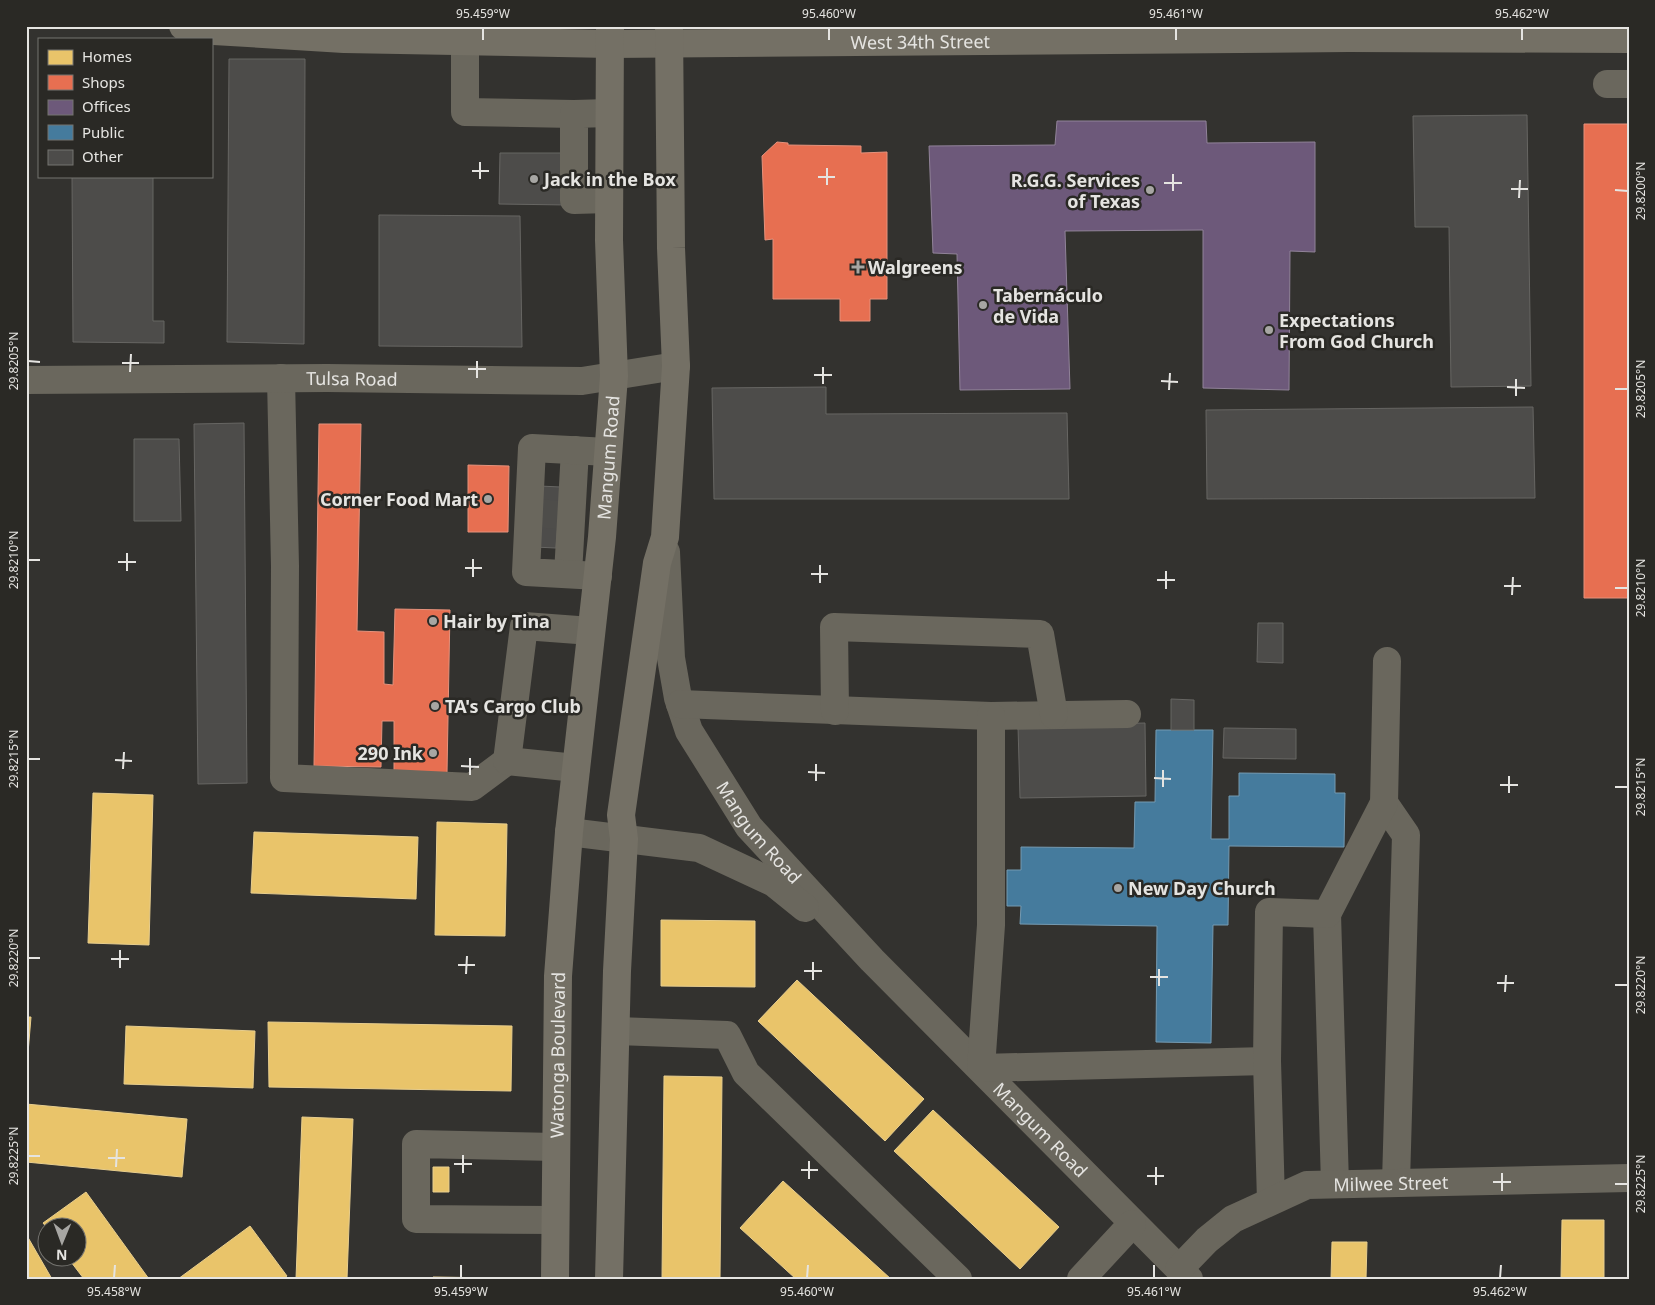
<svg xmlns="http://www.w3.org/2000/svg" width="1655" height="1305" font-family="'Noto Sans',sans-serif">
<rect width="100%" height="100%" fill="#33322f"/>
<path fill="#e9c46a" stroke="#e8ce8e" d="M93,793L153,795L149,945L88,943Z
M437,822L507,824L505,936L435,935Z
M254,832L418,837L416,899L251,893Z
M661,920L755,921V987L661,986Z
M797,980L924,1099L885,1141L758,1021Z
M26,1017H31L26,1077Z
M268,1022L512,1026L511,1091L269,1087Z
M126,1026L255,1031L253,1088L124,1084Z
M664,1076L722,1077L720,1279H662Z
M26,1104L187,1119L182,1177L26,1162Z
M933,1110L1059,1227L1020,1269L894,1151Z
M302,1117L353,1119L347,1279H296Z
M433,1167H449V1192H433Z
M783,1181L891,1279H796L740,1228Z
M86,1192L149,1279H84L68,1258H78V1228L48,1229L43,1223Z
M1562,1220H1604V1279H1561Z
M250,1226L287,1276L283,1279H178Z
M26,1234L52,1279H26Z
M1332,1242H1367L1366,1279H1331Z
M433,1277L498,1278V1279H433Z"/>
<path fill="#e76f51" stroke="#e6927c" d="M1584,124H1629V598H1584Z
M777,142L788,143V145L861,146V153L887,152V299H870V321H840V299H773V239L765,240L762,156Z
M319,424H361L357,631L384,632V684L393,685L395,609L450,610L447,773L394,772V721H382L381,767L314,766Z
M468,465L509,466L508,532H468Z"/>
<path fill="#6d597a" stroke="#918399" d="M1057,121H1206L1207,143L1315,142V252L1290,251L1289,390L1203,388V230L1065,231L1070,389L960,390L957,254L933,253L929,146L1055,145Z"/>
<path fill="#457b9d" stroke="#759ab1" d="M1156,730H1213L1211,839H1229V796H1239V773L1335,774V793H1345L1344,847L1229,846L1228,925H1213L1211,1043L1156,1042L1157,926L1020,924L1021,906H1007V870H1021V847L1134,848L1135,802H1155Z"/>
<path fill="#4d4c4a" stroke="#676663" d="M229,59H305L304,344L227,342Z
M1527,115L1531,386L1451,387L1449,227H1415L1413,116Z
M500,153H568L567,205L499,204Z
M72,176H153V321H164V343L73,342Z
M379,215L520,216L522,347L379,346Z
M826,387V414L1067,413L1069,499H714L712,388Z
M1533,407L1535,498L1207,499L1206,410Z
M244,423L247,783L198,784L194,424Z
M134,439H179L181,521H134Z
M539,486L561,487L556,548L534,547Z
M1258,623H1283V663L1257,662Z
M1171,699L1194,700V730H1171Z
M1145,723L1146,796L1020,798L1018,726Z
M1224,728L1296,729V759L1223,758Z"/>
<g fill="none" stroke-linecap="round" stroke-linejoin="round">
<path stroke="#4e4d4a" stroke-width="28" stroke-dasharray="28 14" stroke-linecap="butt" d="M537,513L558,515"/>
<g stroke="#6a675d" stroke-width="28">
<path d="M465,40V112L574,114"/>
<path d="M1607,84H1629"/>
<path d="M609,199L574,200V114L609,113"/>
<path d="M281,378L285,566L284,778L472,787L507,761"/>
<path id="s1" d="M26,380L327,378L582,381L676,366"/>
<path id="s2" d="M666,552L671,658L678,698L689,731L749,827L872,960L1189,1279"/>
<path d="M568,574L575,450"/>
<path d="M598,576L526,572L532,448L608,452"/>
<path d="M680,704L991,716L1127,714"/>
<path d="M835,711L834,627L1040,634L1054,715"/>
<path d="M991,716V925L981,1068L1267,1061"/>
<path d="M576,768L507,761L524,626L591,631"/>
<path d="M1384,803L1406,835L1396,1182"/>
<path d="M569,832L699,848L774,883L805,908"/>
<path d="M1327,914L1335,1184"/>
<path d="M617,1031L727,1035L746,1073L958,1279"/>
<path d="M1271,1201L1267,1061L1269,912L1327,914L1384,803L1387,661"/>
<path d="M555,1220L416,1219V1144L556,1147"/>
<path id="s3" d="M1179,1269L1207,1240L1233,1219L1307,1185L1629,1178"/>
<path d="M1081,1279L1132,1224"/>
</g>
<g stroke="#747065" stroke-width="28">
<path id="s4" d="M183,26L214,31L344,39L610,44L1349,38L1629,39"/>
<path id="s5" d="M555,1279L558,976L569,832L602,537L614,376L609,240L610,26"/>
<path d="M609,1279L617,971L624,839L621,815L657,563L665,537L676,366L671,248L669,26"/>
</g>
</g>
<path fill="none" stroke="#e5e4e1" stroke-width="2" d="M483,40V28M829,40V28M1176,40V28M1522,40V28M472,171H489M818,177H835M480,179V162M1164,183H1182M827,185V168M1511,189H1528M1615,190L1628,191M1173,191V174M1519,198L1520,180M28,361L40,362M122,363H139M468,369H486M130,372L131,354M814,375H832M477,378V361M1161,381L1178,382M823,384V367M1507,387L1525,388M1615,389H1628M1169,390L1170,373M1516,396V379M28,560H40M118,562H136M465,568H482M127,571V553M811,574H828M473,577V559M1157,580H1175M820,583V565M1504,586H1521M1615,588H1628M1166,589V571M1512,595L1513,577M28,759H40M115,760L132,761M461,766L479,767M123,769L124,752M808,772L825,773M470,775V758M1154,778L1171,779M816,781V764M1500,785H1518M1163,787V770M1615,787H1628M1509,793V776M28,958H40M111,959H129M458,965H475M120,968V950M804,971H822M466,974L467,956M1150,977H1168M813,980V962M1497,983H1514M1615,985H1628M1159,986V969M1505,992L1506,975M28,1156H40M108,1158H125M454,1164H472M116,1167L117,1149M801,1170H818M463,1173V1155M1147,1176H1164M809,1179V1161M1493,1182H1511M1615,1184H1628M1156,1185V1167M1502,1191V1173M114,1278L115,1265M461,1278V1265M807,1278L808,1265M1154,1278V1265M1500,1278L1501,1265"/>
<g fill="#a7a6a3" stroke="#2a2925" stroke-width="2">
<circle cx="534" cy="179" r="5"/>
<circle cx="1150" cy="190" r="5"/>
<path d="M855.5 259.5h5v5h5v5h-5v5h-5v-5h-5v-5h5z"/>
<circle cx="983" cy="305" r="5"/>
<circle cx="1269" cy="330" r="5"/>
<circle cx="488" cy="499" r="5"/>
<circle cx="433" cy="621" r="5"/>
<circle cx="435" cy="706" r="5"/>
<circle cx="433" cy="753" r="5"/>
<circle cx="1118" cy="888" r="5"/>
</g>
<g text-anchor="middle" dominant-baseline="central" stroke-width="5" stroke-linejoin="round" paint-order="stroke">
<g font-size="18" fill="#e5e4e1" stroke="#2a2925">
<text stroke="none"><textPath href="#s4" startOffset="738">West 34th Street</textPath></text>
<text stroke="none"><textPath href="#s1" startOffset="326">Tulsa Road</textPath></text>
<text stroke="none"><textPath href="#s5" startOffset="824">Mangum Road</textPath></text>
<text stroke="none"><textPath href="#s2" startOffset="305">Mangum Road</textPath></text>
<text stroke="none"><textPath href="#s5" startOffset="224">Watonga Boulevard</textPath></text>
<text stroke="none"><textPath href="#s2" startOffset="715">Mangum Road</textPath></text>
<text stroke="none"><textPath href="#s3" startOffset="239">Milwee Street</textPath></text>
</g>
<g font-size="18" font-weight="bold" fill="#e5e4e1" stroke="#2a2925" text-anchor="start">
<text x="544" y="179">Jack in the Box</text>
<text x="1140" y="180" text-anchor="end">R.G.G. Services<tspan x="1140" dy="21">of Texas</tspan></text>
<text x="868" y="267">Walgreens</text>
<text x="993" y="295">Tabernáculo<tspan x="993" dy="21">de Vida</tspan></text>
<text x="1279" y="320">Expectations<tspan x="1279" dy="21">From God Church</tspan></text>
<text x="478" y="499" text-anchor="end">Corner Food Mart</text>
<text x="443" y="621">Hair by Tina</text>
<text x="445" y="706">TA's Cargo Club</text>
<text x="423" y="753" text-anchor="end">290 Ink</text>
<text x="1128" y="888">New Day Church</text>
</g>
</g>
<rect width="1655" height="1305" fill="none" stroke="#2a2925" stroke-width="55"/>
<rect x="38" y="38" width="175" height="140" fill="#2a2925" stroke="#757470"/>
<rect x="48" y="50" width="25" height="15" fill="#e9c46a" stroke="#757470"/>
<text x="82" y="62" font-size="15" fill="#e5e4e1">Homes</text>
<rect x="48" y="75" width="25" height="15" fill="#e76f51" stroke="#757470"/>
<text x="82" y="88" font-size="15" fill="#e5e4e1">Shops</text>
<rect x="48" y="100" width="25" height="15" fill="#6d597a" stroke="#757470"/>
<text x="82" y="112" font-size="15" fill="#e5e4e1">Offices</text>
<rect x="48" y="125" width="25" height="15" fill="#457b9d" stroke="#757470"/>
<text x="82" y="138" font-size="15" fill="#e5e4e1">Public</text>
<rect x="48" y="150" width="25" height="15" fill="#4d4c4a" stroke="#757470"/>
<text x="82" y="162" font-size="15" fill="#e5e4e1">Other</text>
<g transform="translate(62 1242) rotate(181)"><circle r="24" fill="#2a2925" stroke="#757470"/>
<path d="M0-4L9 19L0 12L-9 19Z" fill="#a7a6a3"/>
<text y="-8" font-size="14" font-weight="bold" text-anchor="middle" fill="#e5e4e1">N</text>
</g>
<rect x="28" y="28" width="1600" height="1250" fill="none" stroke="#e5e4e1" stroke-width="2"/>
<g font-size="12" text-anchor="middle" fill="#e5e4e1">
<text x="483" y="18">95.459°W</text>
<text x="829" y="18">95.460°W</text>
<text x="1176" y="18">95.461°W</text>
<text x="1522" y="18">95.462°W</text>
<text transform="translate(1641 191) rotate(-90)" y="4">29.8200°N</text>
<text transform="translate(14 361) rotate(-90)" y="4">29.8205°N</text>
<text transform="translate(1641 389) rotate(-90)" y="4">29.8205°N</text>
<text transform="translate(14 560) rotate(-90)" y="4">29.8210°N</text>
<text transform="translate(1641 588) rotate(-90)" y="4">29.8210°N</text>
<text transform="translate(14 759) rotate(-90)" y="4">29.8215°N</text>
<text transform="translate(1641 787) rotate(-90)" y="4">29.8215°N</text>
<text transform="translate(14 958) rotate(-90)" y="4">29.8220°N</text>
<text transform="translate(1641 985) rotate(-90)" y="4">29.8220°N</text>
<text transform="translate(14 1156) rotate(-90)" y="4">29.8225°N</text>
<text transform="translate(1641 1184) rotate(-90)" y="4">29.8225°N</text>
<text x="114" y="1296">95.458°W</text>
<text x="461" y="1296">95.459°W</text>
<text x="807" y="1296">95.460°W</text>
<text x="1154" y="1296">95.461°W</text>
<text x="1500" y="1296">95.462°W</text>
</g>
</svg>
